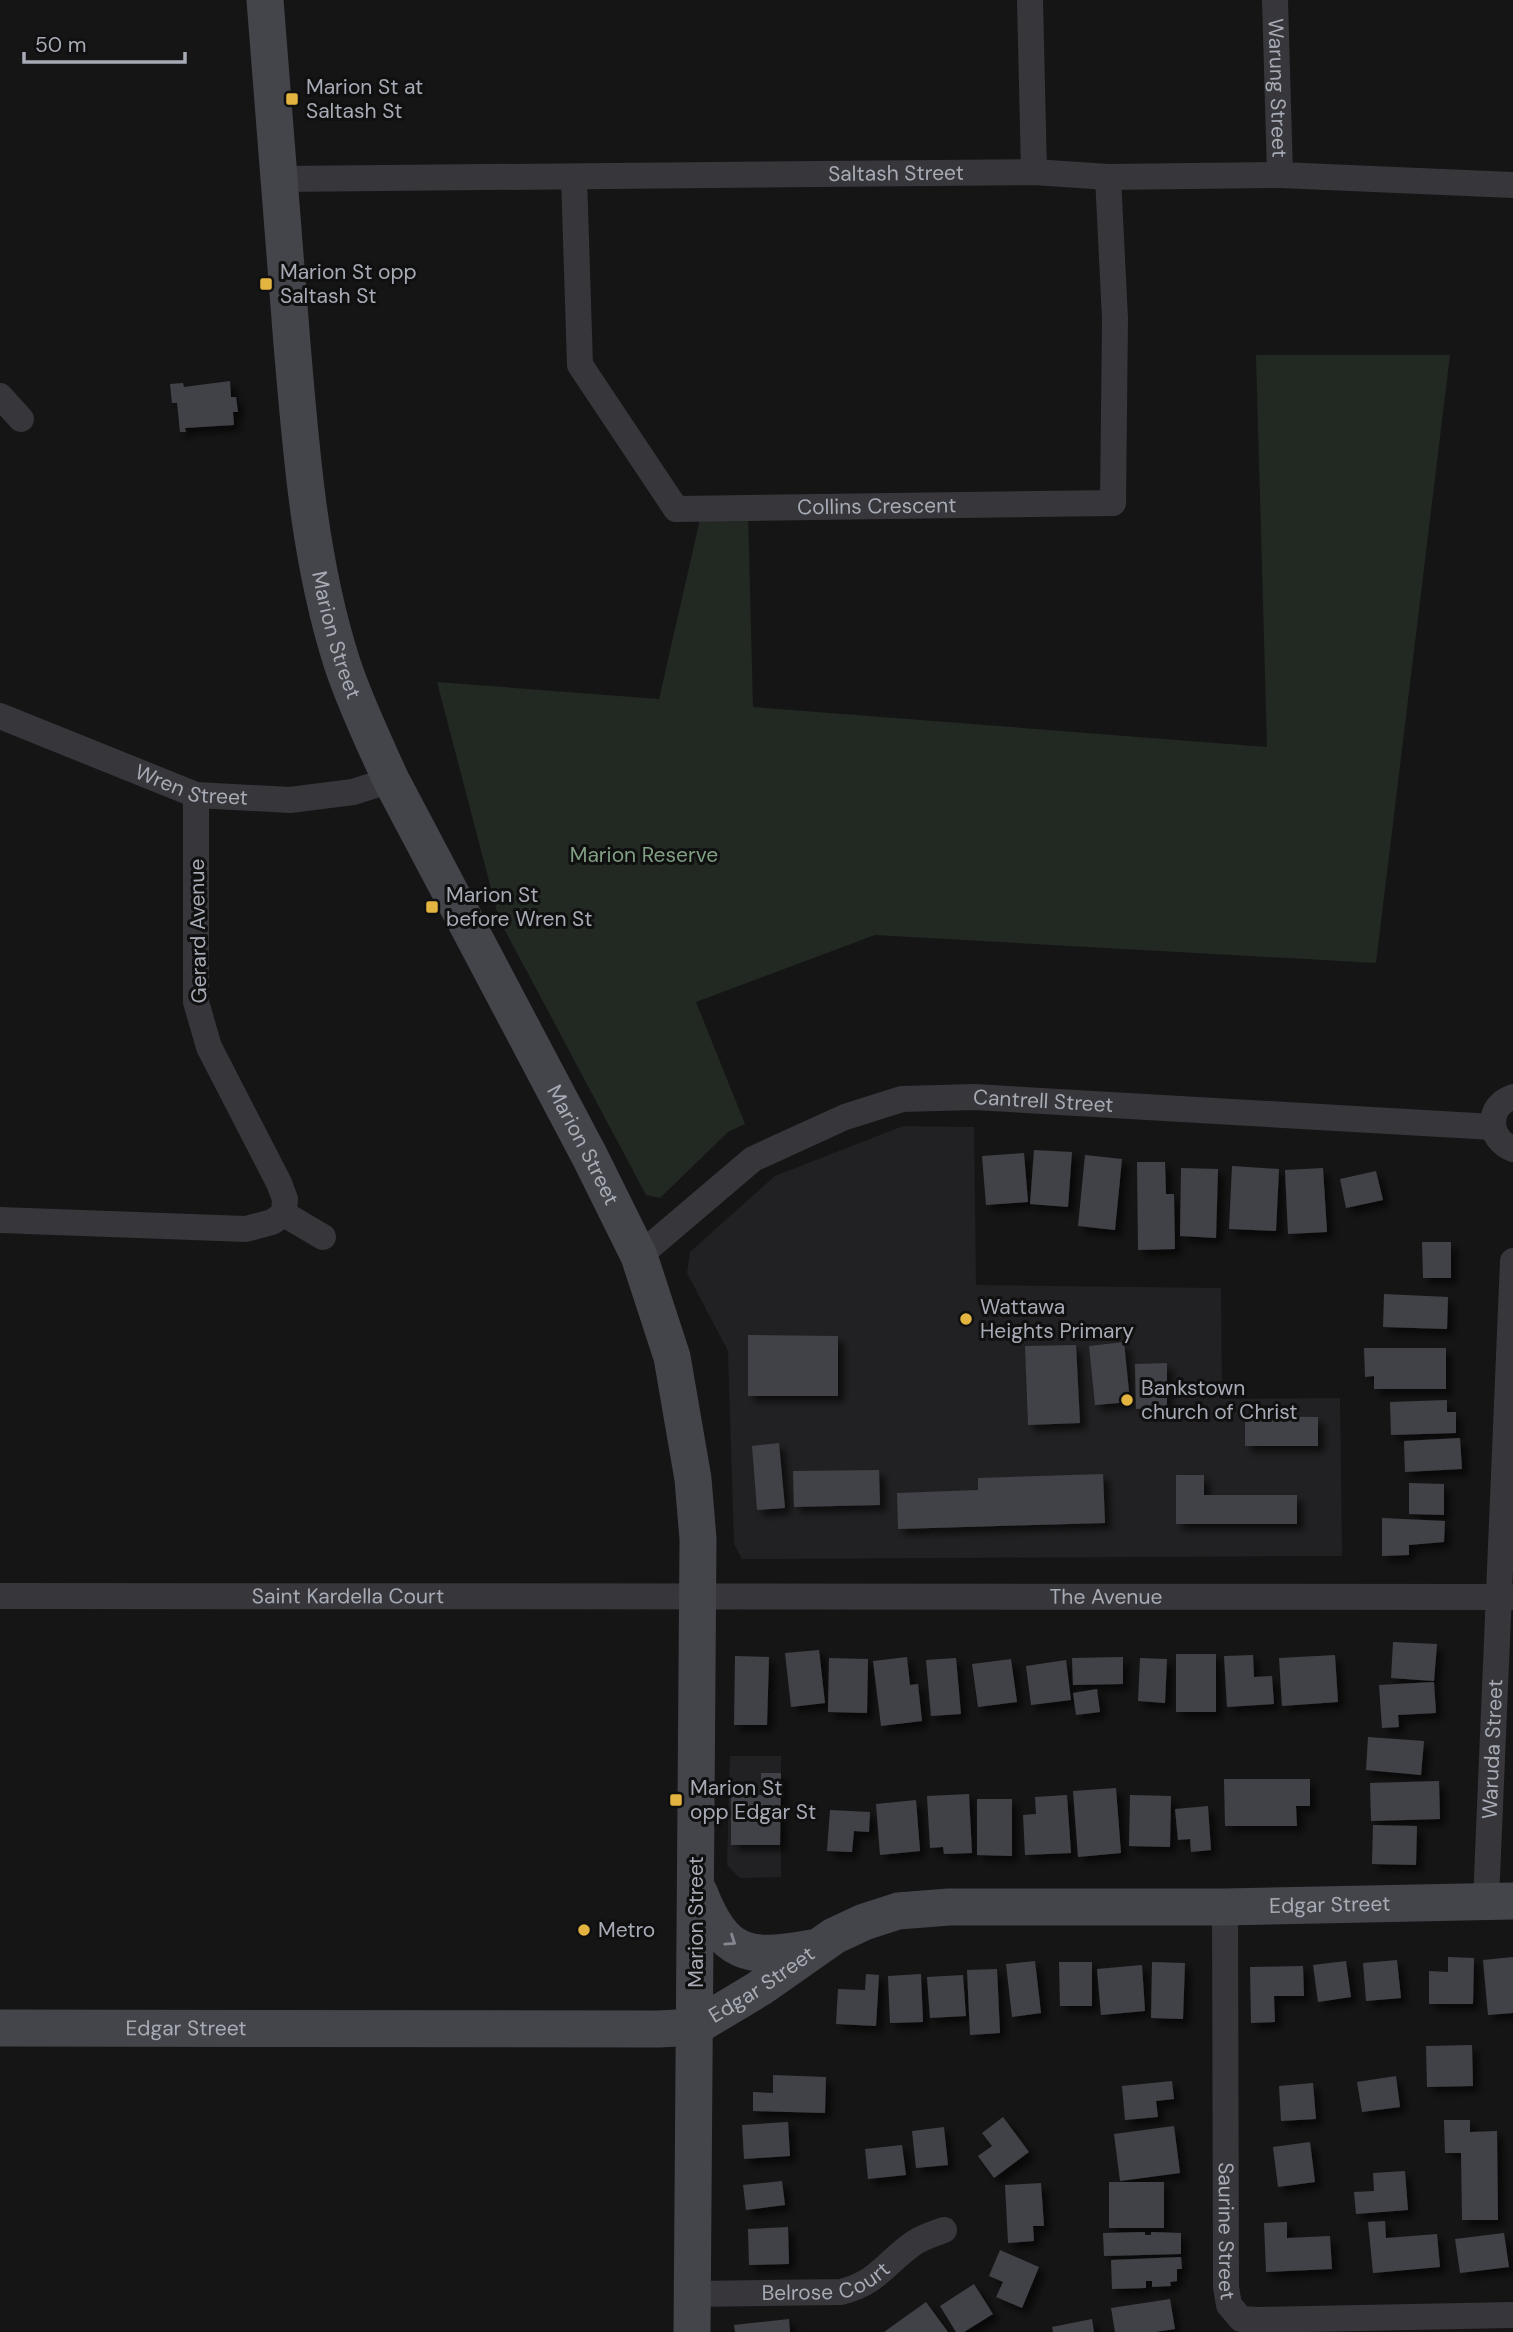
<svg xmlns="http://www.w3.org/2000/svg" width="1513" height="2332" font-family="'DM Sans',sans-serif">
<defs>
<filter id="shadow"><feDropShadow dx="6" dy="6" stdDeviation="3.5" flood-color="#0009"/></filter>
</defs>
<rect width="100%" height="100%" fill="#151516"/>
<path fill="#212123" d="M903,1126L974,1127L976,1285L1221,1288L1222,1399L1340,1398L1342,1556L742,1559L734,1544L728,1351L687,1273L690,1252L775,1176Z
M730,1756H781V1877L740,1878L727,1865Z"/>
<path fill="#212922" d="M1256,355H1450L1376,963L875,935L696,1002L745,1124L728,1132L660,1198L646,1195L499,919L437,682L659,699L701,515L748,514L753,707L1267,747Z"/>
<path fill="#414246" filter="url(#shadow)" d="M230,381L231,397H236L238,412H233L234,425L185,428L186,432H180L177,403H172L170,384L183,383L184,387Z
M1034,1150L1072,1152L1068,1207L1030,1204Z
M1024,1153L1028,1202L986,1205L982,1156Z
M1085,1155L1122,1159L1115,1230L1078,1226Z
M1137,1162H1165L1166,1194H1174L1175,1249L1138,1250Z
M1232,1166L1279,1169L1276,1231L1229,1229Z
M1181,1168L1218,1169L1216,1238L1180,1236Z
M1323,1168L1327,1232L1288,1234L1285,1170Z
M1376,1171L1383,1200L1346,1208L1340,1179Z
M1422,1242H1451V1278H1423Z
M1384,1294L1448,1297L1447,1329L1383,1327Z
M748,1335L838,1336V1396H748Z
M1124,1342L1130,1402L1095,1405L1089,1346Z
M1076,1345L1080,1423L1028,1425L1025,1346Z
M1364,1348H1446V1389H1374V1376L1365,1377Z
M1167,1363V1408L1136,1409L1135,1364Z
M1447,1400V1412H1456V1433L1391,1435L1390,1402Z
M1245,1416L1318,1417V1446H1245Z
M1460,1438L1462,1469L1405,1472L1404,1441Z
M779,1443L785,1508L757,1510L752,1446Z
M879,1470L880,1505L794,1507L793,1471Z
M1103,1474L1105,1523L898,1529L897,1493L978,1490V1478Z
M1176,1475H1204V1495H1297V1524H1176Z
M1409,1483L1444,1484V1515L1409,1514Z
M1382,1518L1445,1521L1444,1542L1409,1545V1555L1382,1556Z
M1393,1642L1437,1644L1434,1681L1391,1678Z
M819,1650L825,1703L791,1707L785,1653Z
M1176,1654H1216V1712H1176Z
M1253,1655L1254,1677L1272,1676L1274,1704L1227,1707L1224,1656Z
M1335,1655L1338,1702L1282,1706L1279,1658Z
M735,1656L769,1657L767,1725H734Z
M907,1657L910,1685L918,1684L922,1721L881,1726L873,1661Z
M1123,1657V1684L1073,1685L1072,1658Z
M829,1658L868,1659L867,1713L828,1712Z
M956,1658L961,1714L931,1716L926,1660Z
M1140,1658L1167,1659L1165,1703L1138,1701Z
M1011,1659L1017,1702L978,1707L972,1664Z
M1066,1660L1071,1700L1031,1705L1026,1666Z
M1434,1682L1436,1713L1398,1715L1399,1727L1382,1728L1379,1685Z
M1097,1689L1100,1712L1076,1715L1073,1693Z
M1368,1737L1424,1741L1421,1775L1366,1770Z
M761,1773H781L780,1845H731V1795H761Z
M1224,1779H1310V1806H1296L1297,1826H1225Z
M1439,1781L1440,1819L1371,1821L1370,1783Z
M1116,1788L1121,1853L1078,1857L1073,1791Z
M969,1794L972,1853L944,1854L943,1847L930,1848L927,1796Z
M1067,1795L1071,1853L1025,1855L1023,1815L1036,1814L1035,1797Z
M1130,1795L1171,1796L1170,1847L1129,1846Z
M977,1799H1012V1856L977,1855Z
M916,1800L920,1851L880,1855L876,1804Z
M1208,1806L1211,1850L1191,1852L1190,1839L1178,1840L1175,1809Z
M830,1810L870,1812L869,1832L854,1831L852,1852L827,1851Z
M1373,1825L1417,1826L1416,1865L1372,1864Z
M1448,1957L1474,1958L1473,2004H1429V1971L1448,1972Z
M1513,1957V2013L1488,2015L1483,1960Z
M1397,1960L1401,1998L1366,2001L1363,1963Z
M1035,1961L1041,2013L1012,2017L1006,1964Z
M1346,1961L1351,1997L1318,2002L1313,1965Z
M1059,1962H1092V2006H1060Z
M1152,1962L1185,1963L1183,2019L1151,2018Z
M1142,1965L1145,2011L1101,2015L1097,1969Z
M1303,1966L1304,1996H1274L1275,2022L1251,2023L1250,1967Z
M997,1969L1000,2033L970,2035L967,1970Z
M866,1974L879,1975L876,2026L836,2024L838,1989L865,1990Z
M921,1974L923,2022L890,2023L888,1976Z
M963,1975L966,2016L930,2018L927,1977Z
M1472,2045L1473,2086L1427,2087L1426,2046Z
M773,2075L826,2077L825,2113L753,2111V2092L773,2093Z
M1396,2076L1400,2107L1362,2112L1357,2082Z
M1172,2081L1174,2099L1156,2101L1158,2117L1125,2120L1122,2086Z
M1313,2083L1316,2119L1281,2121L1279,2086Z
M1003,2117L1029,2152L994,2178L978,2156L992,2146L982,2133Z
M1444,2120H1470V2132L1497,2131L1498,2220H1462L1461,2153H1445Z
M788,2122L790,2156L744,2159L742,2125Z
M1174,2126L1180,2173L1120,2181L1114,2134Z
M944,2127L948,2165L916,2168L912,2131Z
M1310,2142L1315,2182L1278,2187L1273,2147Z
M902,2145L906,2175L868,2179L865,2149Z
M1405,2171L1408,2210L1356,2214L1354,2192L1374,2191L1373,2173Z
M782,2181L785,2205L746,2210L743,2185Z
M1109,2182H1164V2228H1109Z
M1041,2183L1044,2226H1033L1034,2241L1008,2243L1005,2185Z
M1385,2221L1386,2238L1437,2234L1440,2267L1373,2273L1368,2222Z
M1287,2222V2238L1330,2236L1332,2269L1266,2272L1264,2223Z
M788,2227L789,2264L749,2265L748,2229Z
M1145,2232V2235H1151V2232L1181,2233V2254L1104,2256L1103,2233Z
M1504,2233L1509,2267L1460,2273L1455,2239Z
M1000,2250L1039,2267L1022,2308L996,2297L1003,2282L989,2276Z
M1181,2257L1182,2269H1177V2281L1170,2282L1171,2286L1152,2287V2281H1146V2288L1112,2289L1111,2260Z
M974,2284L993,2314L964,2332H956L940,2306Z
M1170,2299L1175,2329L1155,2332H1115L1111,2308Z
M926,2302L948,2332H884Z
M789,2319L790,2332H735L734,2325Z
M1092,2319L1094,2332H1053L1052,2327Z"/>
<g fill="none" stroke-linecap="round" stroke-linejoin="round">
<g stroke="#36363b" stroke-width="26">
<path d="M1030,0L1034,172"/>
<path id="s1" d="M1275,0L1280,175"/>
<path id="s2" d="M574,177L580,365L676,509L1113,503L1115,319L1108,177"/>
<path id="s3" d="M280,179L1034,172L1108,177L1280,175L1513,185"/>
<path d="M0,396L21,419"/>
<path id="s4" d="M0,716L196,795L290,800L353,792L391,780"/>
<path d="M1513,1097C1486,1106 1487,1139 1513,1149"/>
<path d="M284,1214L323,1237"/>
<path d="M0,1220L246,1229L272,1222L284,1214L285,1199L279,1183L209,1047L196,1002V795"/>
<path id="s5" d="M639,1256L753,1159L845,1117L902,1099L974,1097L1493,1127"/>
<path id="s6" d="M0,1596L1513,1597"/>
<path id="s7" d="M1486,1901L1513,1261"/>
<path id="s8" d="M1225,1907L1226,2287L1229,2305L1241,2319L1259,2320L1513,2315"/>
<path id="s9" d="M692,2294L841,2292C879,2282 885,2263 914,2243C923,2237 933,2234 944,2230"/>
</g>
<g stroke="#44454b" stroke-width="37">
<path id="s10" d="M265,0C274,114 283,229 292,344C301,450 309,560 342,663C355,703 374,742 391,780L590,1157L639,1256L672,1357L693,1479L698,1539L692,2332"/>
<path d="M699,1892C724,1956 748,1960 812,1948"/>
<path id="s11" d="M0,2028L659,2029L695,2027L760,1988L834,1936L864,1922L898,1911L949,1907H1225L1513,1901"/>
</g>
</g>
<defs><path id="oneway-chevron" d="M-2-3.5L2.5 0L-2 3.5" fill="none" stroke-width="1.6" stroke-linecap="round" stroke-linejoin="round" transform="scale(1.75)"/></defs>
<use stroke="#848790" href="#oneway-chevron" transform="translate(731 1941) rotate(34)"/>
<g fill="#e3b43f" stroke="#101011" stroke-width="2.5">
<rect x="285" y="92" width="14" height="14" rx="3.5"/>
<rect x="259" y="277" width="14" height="14" rx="3.5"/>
<rect x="425" y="900" width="14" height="14" rx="3.5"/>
<circle cx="966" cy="1319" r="7"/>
<circle cx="1127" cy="1400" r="7"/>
<rect x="669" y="1793" width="14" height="14" rx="3.5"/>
<circle cx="584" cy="1930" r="7"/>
</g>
<g text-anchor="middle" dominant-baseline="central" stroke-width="6" stroke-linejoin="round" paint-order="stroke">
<g font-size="21" fill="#a7abb5" stroke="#101011" text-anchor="start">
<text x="306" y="87">Marion St at<tspan x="306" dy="24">Saltash St</tspan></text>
<text x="280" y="272">Marion St opp<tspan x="280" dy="24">Saltash St</tspan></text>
<text x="446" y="895">Marion St<tspan x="446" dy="24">before Wren St</tspan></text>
<text x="980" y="1307">Wattawa<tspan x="980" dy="24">Heights Primary</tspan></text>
<text x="1141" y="1388">Bankstown<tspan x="1141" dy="24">church of Christ</tspan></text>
<text x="690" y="1788">Marion St<tspan x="690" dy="24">opp Edgar St</tspan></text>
<text x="598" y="1930">Metro</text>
</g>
<g font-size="21" fill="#a7abb5" stroke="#101011">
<text stroke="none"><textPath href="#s1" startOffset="88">Warung Street</textPath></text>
<text stroke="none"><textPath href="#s3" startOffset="616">Saltash Street</textPath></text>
<text stroke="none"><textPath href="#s2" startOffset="562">Collins Crescent</textPath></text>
<text stroke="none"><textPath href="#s10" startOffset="640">Marion Street</textPath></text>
<text stroke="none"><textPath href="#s4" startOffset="205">Wren Street</textPath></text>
<text transform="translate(198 931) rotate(-91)">Gerard Avenue</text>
<text stroke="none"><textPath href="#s5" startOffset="452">Cantrell Street</textPath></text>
<text stroke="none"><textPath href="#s10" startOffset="1208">Marion Street</textPath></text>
<text stroke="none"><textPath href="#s6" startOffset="348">Saint Kardella Court</textPath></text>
<text stroke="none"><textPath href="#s6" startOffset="1106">The Avenue</textPath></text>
<text stroke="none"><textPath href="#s7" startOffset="152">Waruda Street</textPath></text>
<text stroke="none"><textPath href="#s11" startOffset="1362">Edgar Street</textPath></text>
<text transform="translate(696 1922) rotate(-90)">Marion Street</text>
<text stroke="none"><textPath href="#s11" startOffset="774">Edgar Street</textPath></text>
<text stroke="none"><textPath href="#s11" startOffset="186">Edgar Street</textPath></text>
<text stroke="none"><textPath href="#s8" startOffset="324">Saurine Street</textPath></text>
<text stroke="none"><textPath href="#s9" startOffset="136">Belrose Court</textPath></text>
</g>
<g font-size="21" fill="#809f83" stroke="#101011">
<text x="644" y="855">Marion Reserve</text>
</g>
</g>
<path d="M24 52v10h161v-10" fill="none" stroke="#a7abb5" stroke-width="3.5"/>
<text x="35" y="52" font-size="21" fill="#a7abb5" stroke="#101011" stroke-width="5" paint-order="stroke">50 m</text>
</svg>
